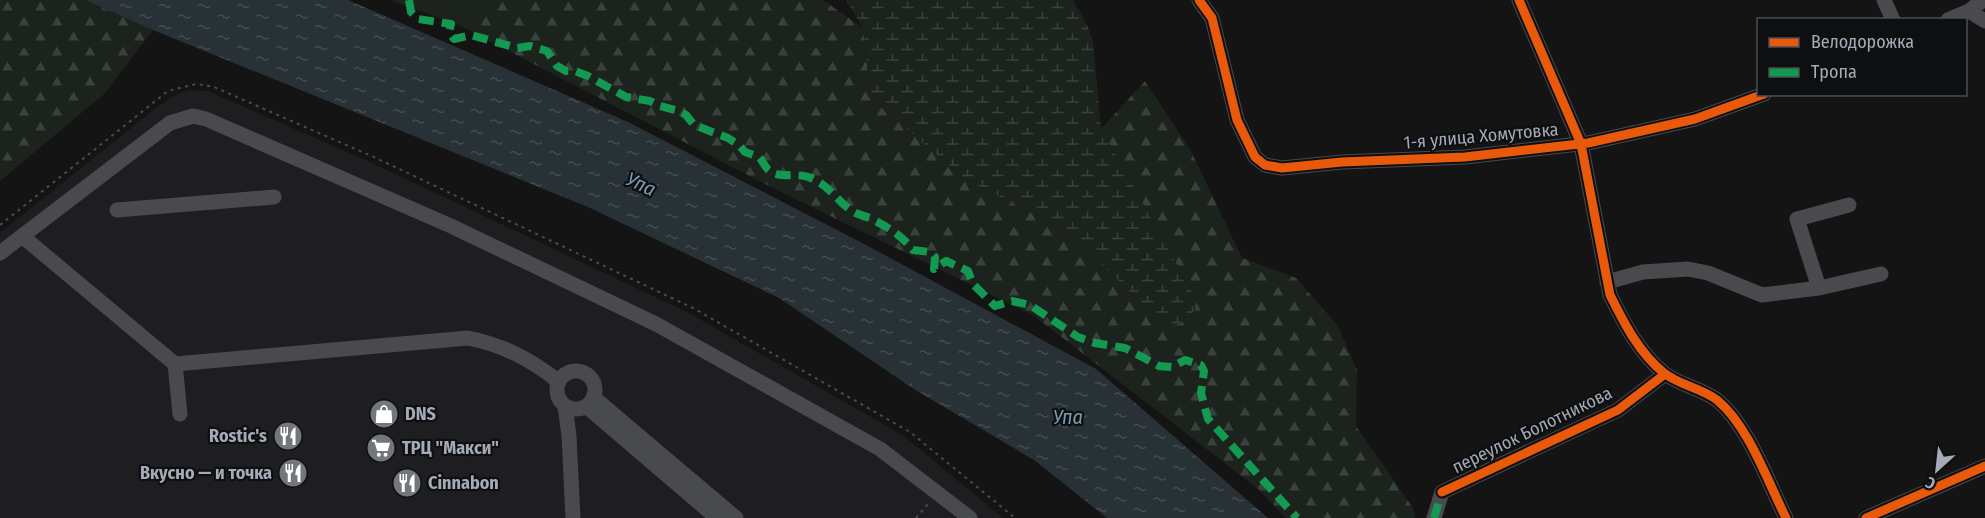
<svg xmlns="http://www.w3.org/2000/svg" width="1985" height="518" font-family="'Fira Sans Condensed',sans-serif">
<defs>
<pattern id="forest-firs" width="22" height="20" patternUnits="userSpaceOnUse" patternTransform="scale(1.5)"><rect width="22" height="20" fill="#1c231d"/><path d="M5 1l3.5 6h-7zM16 11l3.5 6h-7z" fill="#3a403c"/></pattern>
<pattern id="wetland-marsh" width="20" height="14" patternUnits="userSpaceOnUse" patternTransform="scale(1.5)"><rect width="20" height="14" fill="#1c231d"/><path d="M1 5h8M5 5V1M11 12h8M15 12V8" fill="none" stroke="#3a403c"/></pattern>
<pattern id="water-ripples" width="26" height="14" patternUnits="userSpaceOnUse" patternTransform="scale(1.5)"><rect width="26" height="14" fill="#273136"/><path d="M2 4q2-2 4 0t4 0M15 11q2-2 4 0t4 0" fill="none" stroke="#434c51"/></pattern>
</defs>
<rect width="100%" height="100%" fill="#141414"/>
<path fill="#1e1e20" d="M190,90L208,91L370,162L687,312L904,436L1003,518H0V233L156,108L175,95Z"/>
<path fill="#1c231d" d="M390,0H496L457,24Z"/>
<path fill="url(#forest-firs)" d="M0,0H85L153,30L105,93L0,181Z
M496,0H823L863,28L870,92L875,102L967,180L1067,231L1157,318L1196,299L1101,129L1145,81L1191,151L1242,258L1296,278L1338,326L1357,370L1356,426L1413,508L1415,518H1286L1257,488L1033,315L769,186L457,24Z"/>
<path fill="url(#wetland-marsh)" d="M846,0H1073L1087,25L1093,42L1101,129L1196,299L1195,310L1184,322L1176,325L1157,318L1067,231L967,180L875,102L870,92L863,28Z"/>
<path fill="url(#water-ripples)" d="M85,0H348L628,122L866,245L1096,369L1268,518H1107L1034,460L917,391L779,298L588,207L153,30Z"/>
<g fill="none" stroke-linecap="round" stroke-linejoin="round">
<path stroke="#4a4b4f" stroke-width="2" stroke-dasharray="3 4.5" stroke-linecap="butt" d="M0,225L168,91L196,84L214,87L376,158L693,308L910,432L1015,518
M916,518L928,504"/>
<path stroke="#484a4d" stroke-width="15" d="M1199,0L1212,18L1237,120L1255,157L1265,165L1282,168L1342,162L1465,157L1588,143L1695,119L1764,94
M1519,0L1581,144L1610,295C1624,323 1639,353 1664,373C1679,385 1701,388 1717,400C1748,425 1768,482 1786,518
M1884,0L1893,20
M1969,11L1985,21
M1948,20L1969,11L1983,0
M1849,205L1797,219L1819,288L1881,274
M117,210L274,197
M22,236L175,364L468,338C503,345 530,359 558,381
M0,253L170,123L193,116L206,119L451,226L656,324L880,449L970,518
M1607,282L1643,272L1688,269L1708,273L1762,295L1819,288
M175,364L180,414
M557 390a19 19 0 1 1 38 0a19 19 0 1 1-38 0Z
M593,397L736,518
M565,406L569,436L573,518
M586,406L717,518
M1434,518L1442,492L1618,410L1665,374
M1866,518L1985,466"/>
<path stroke="#139951" stroke-width="8" stroke-dasharray="15 8" stroke-linecap="butt" d="M409,0L411,12L418,19L451,24L449,32L454,39L471,35L517,48L530,46L547,51L557,66L566,71H575L588,76L626,97L650,101L660,106L679,111L686,115L694,125L728,138L739,145L745,152L759,157C763,161 765,168 770,171C780,179 798,172 811,178C831,187 836,200 851,210C857,215 866,216 872,219C889,228 901,235 913,250L930,252L935,257L934,269L946,261L968,271L973,284L995,306L1012,301L1030,305L1078,337L1095,343L1125,348L1159,366L1172,367L1185,360L1201,365L1204,371L1201,393L1208,419L1297,518
M1434,518L1442,492"/>
<g stroke="#0e0f10" stroke-width="13">
<path id="cycleway" d="M1199,0L1212,18L1237,120L1255,157L1265,165L1282,168L1342,162L1465,157L1588,143L1695,119L1764,94
M1519,0L1581,144L1610,295C1624,323 1639,353 1664,373C1679,385 1701,388 1717,400C1748,425 1768,482 1786,518
M1442,492L1618,410L1665,374
M1866,518L1985,466"/>
</g>
<use href="#cycleway" stroke="#e8590c" stroke-width="9"/>
</g>
<defs>
<g id="shop-disc" transform="scale(1.5)"><circle r="9.5" fill="#72767d" stroke="#0e0f10"/><path d="M-5-2.5h2.3a2.7 3.5 0 0 1 5.4 0H5L5.5 6h-11ZM-1.5-2.5h3a1.5 2.3 0 0 0-3 0Z" fill="#fff"/></g>
<g id="restaurant-disc" transform="scale(1.5)"><circle r="9.5" fill="#72767d" stroke="#0e0f10"/><path d="M-5-6h1v4h1v-4h1v4h1v-4h1v5L-1.5 .5V6h-2V.5L-5-1ZM5-6V6H3V1.5H1.5Q1.5-4 5-6Z" fill="#fff"/></g>
<g id="supermarket-disc" transform="scale(1.5)"><circle r="9.5" fill="#72767d" stroke="#0e0f10"/><path d="M-6-5.5h2.5l.6 2H6L4.5 2H-2.5L-4.4-4H-6ZM-1.5 3.2a1.3 1.3 0 1 0 .1 0ZM3 3.2a1.3 1.3 0 1 0 .1 0Z" fill="#fff"/></g>
</defs>
<g fill-rule="evenodd">
<use href="#shop-disc" x="384" y="414"/>
<use href="#restaurant-disc" x="288" y="436"/>
<use href="#supermarket-disc" x="381" y="448"/>
<use href="#restaurant-disc" x="293" y="473"/>
<use href="#restaurant-disc" x="407" y="483"/>
</g>
<g text-anchor="middle" dominant-baseline="central" stroke-width="4.5" stroke-linejoin="round" paint-order="stroke">
<g font-size="18" fill="#a5abb6" stroke="#0e0f10">
<text transform="translate(1481 136) rotate(-5)">1-я улица Хомутовка</text>
<text transform="translate(1532 430) rotate(-26)">переулок Болотникова</text>
</g>
<g font-size="18" font-weight="bold" fill="#a5abb6" stroke="#0e0f10" text-anchor="start">
<text x="405" y="414">DNS</text>
<text x="267" y="436" text-anchor="end">Rostic's</text>
<text x="402" y="448">ТРЦ "Макси"</text>
<text x="272" y="473" text-anchor="end">Вкусно — и точка</text>
<text x="428" y="483">Cinnabon</text>
</g>
<g font-size="20" font-style="italic" fill="#7a9db2" stroke="#0e0f10">
<text transform="translate(641 184) rotate(25)">Упа</text>
<text x="1068" y="417">Упа</text>
</g>
</g>
<rect x="1757" y="18" width="210" height="78" fill="#0e0f10" stroke="#4a4d52" stroke-width="1.5"/>
<rect x="1769" y="38" width="30" height="9" fill="#e8590c" stroke="#4a4d52" stroke-width="1.5"/>
<text x="1811" y="48" font-size="18" fill="#a5abb6">Велодорожка</text>
<rect x="1769" y="68" width="30" height="9" fill="#139951" stroke="#4a4d52" stroke-width="1.5"/>
<text x="1811" y="78" font-size="18" fill="#a5abb6">Тропа</text>
<g transform="translate(1937 470) rotate(207)" stroke="#0e0f10" stroke-width="4.5" paint-order="stroke">
<path d="M0-4.5L10 22L0 15L-10 22Z" fill="#a5abb6"/>
<text y="-9" font-size="16" font-weight="bold" text-anchor="middle" fill="#a5abb6">С</text>
</g>
</svg>
